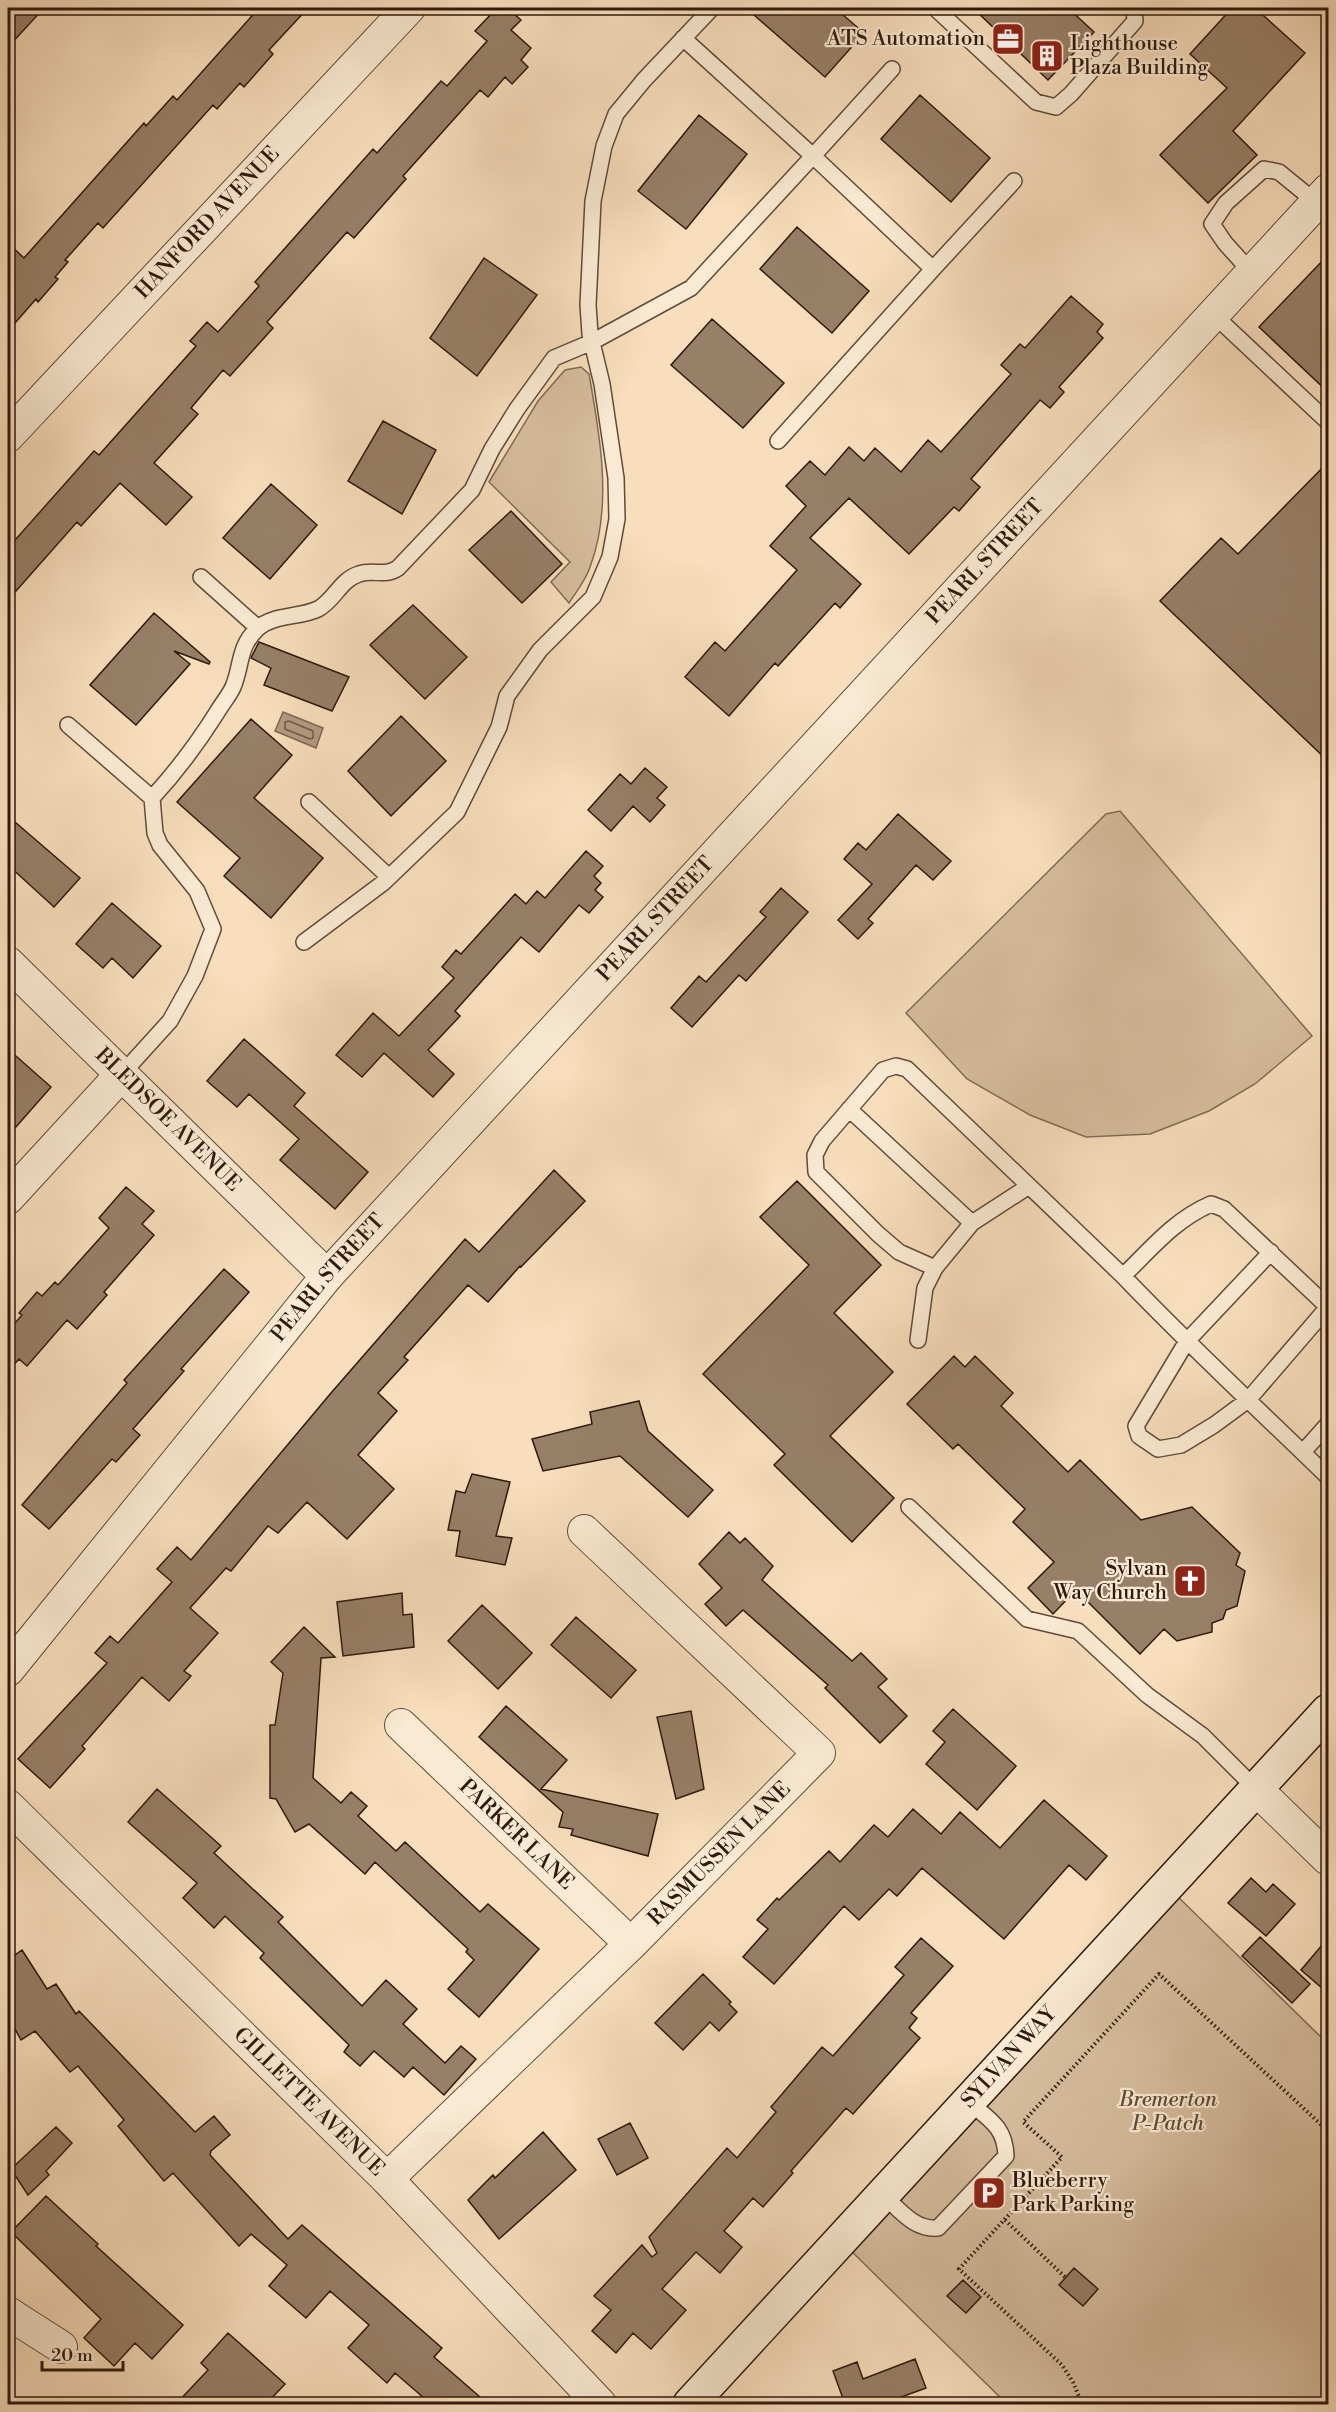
<svg xmlns="http://www.w3.org/2000/svg" width="1336" height="2412" font-family="'Libre Bodoni',serif">
<rect width="100%" height="100%" fill="#f8debc"/>
<filter id="stains"><feTurbulence type="fractalNoise" baseFrequency=".00333" numOctaves="4"/><feColorMatrix values="0 0 0 0 .2 0 0 0 0 .09 0 0 0 0 .02 0 0 0 .5 -.17"/></filter>
<radialGradient id="worn" r=".72"><stop offset=".6" stop-color="#630" stop-opacity="0"/><stop offset="1" stop-color="#630" stop-opacity=".3"/></radialGradient>
<path fill="#d6bd9e" stroke="#826b56" stroke-width="1.5" d="M581,367L589,374C600,435 613,507 590,567C586,580 576,592 569,603L551,582L570,562L489,482L538,401L565,370Z
M1120,811L1312,1036L1255,1084L1209,1111L1150,1134L1086,1137L1030,1115L967,1079L906,1013L1106,814Z
M1168,1887L1328,2044V2404H1007L841,2241Z"/>
<path fill="#b39b81" stroke="#7e6753" stroke-width="1.5" d="M283,712L323,728L316,748L275,731Z"/>
<g fill="none" stroke-linecap="round" stroke-linejoin="round">
<path stroke="#705a48" stroke-width="1.5" d="M289,721L313,731V738L310,739L285,729V722Z"/>
</g>
<path fill="#977f68" stroke="#2e190e" stroke-width="1.5" d="M8,8H44L8,47Z
M259,8H308L269,50L273,54L244,87L240,83L217,109L213,105L103,228L98,223L65,260L68,262L55,277L58,279L38,302L36,299L8,331V243L24,258L144,123L146,126L173,96L177,100Z
M497,8H507L521,20L511,30L531,48L521,60L528,67L512,84L505,77L488,97L480,90L403,176L406,179L354,238L347,232L267,322L273,328L230,376L223,370L191,408L198,414L154,463L192,497L166,525L120,483L81,526L77,522L8,600V548L94,451L99,455L196,346L190,341L207,322L218,332L259,286L255,282L373,149L377,153L441,81L447,86L487,41L475,31Z
M746,8H835L864,33L825,77Z
M973,8H1068L1094,32L1048,80Z
M1232,8H1255L1305,53L1233,131L1257,155L1208,203L1160,155L1227,88L1190,54Z
M920,95L990,158L951,202L881,139Z
M699,115L747,154L686,229L638,191Z
M797,227L869,291L832,333L760,269Z
M1329,254V393L1259,327Z
M484,258L537,295L477,376L430,338Z
M1071,296L1103,324L1097,332L1103,338L1059,387L1064,392L1050,408L1040,400L971,479L980,487L959,511L954,507L909,554L849,498L810,538L861,584L840,608L835,603L778,666L775,663L729,716L685,677L715,642L725,651L797,570L770,546L806,506L786,486L810,461L825,475L849,447L864,461L875,448L901,472L928,440L941,452L1011,374L1001,365L1020,344L1025,348Z
M712,319L784,383L743,428L671,365Z
M383,421L436,450L402,514L348,481Z
M1329,461V762L1160,601L1221,538L1238,554Z
M271,484L317,525L270,579L223,538Z
M511,511L562,564L522,603L469,550Z
M413,605L467,657L425,699L370,645Z
M154,613L210,662L209,664L174,651L190,664L136,725L90,685Z
M259,642L349,677L332,711L264,685L271,668L251,658Z
M401,716L446,761L391,816L348,771Z
M251,719L292,755L254,798L323,858L271,918L224,876L240,858L177,802Z
M645,768L667,787L657,798L665,805L650,822L633,806L611,831L588,810L620,774L631,784Z
M898,814L951,861L933,880L916,865L868,919L873,923L858,939L838,920L872,884L844,859L858,843L866,850Z
M8,816L80,878L54,907L8,865Z
M586,851L603,866L594,876L601,883L595,890L603,897L589,913L579,905L539,952L521,937L455,1011L460,1016L428,1050L454,1074L433,1097L384,1053L362,1077L336,1055L373,1013L399,1036L454,978L442,967L456,950L461,954L515,894L526,904L537,891L545,898Z
M781,888L808,912L746,981L739,975L692,1027L671,1008L699,976L706,982L766,917L760,912Z
M112,903L161,946L133,978L112,958L103,968L76,944Z
M244,1039L305,1093L294,1106L368,1172L335,1209L280,1160L299,1139L249,1094L237,1107L207,1081Z
M8,1049L51,1087L8,1136Z
M554,1170L585,1201L521,1267L520,1266L488,1302L468,1285L404,1357L408,1360L378,1393L397,1411L358,1455L394,1489L347,1539L307,1502L278,1533L268,1526L231,1571L226,1568L190,1608L218,1633L184,1671L191,1676L169,1701L142,1677L82,1746L85,1749L50,1788L18,1759L107,1663L95,1653L110,1636L118,1643L172,1582L157,1569L177,1547L191,1560L331,1393L465,1239L479,1252Z
M797,1181L881,1265L834,1313L893,1372L830,1436L894,1498L852,1542L774,1465L785,1454L703,1374L809,1265L760,1217Z
M126,1187L154,1211L142,1224L154,1235L104,1292L107,1295L77,1329L67,1320L27,1366L19,1359L8,1371V1331L22,1315L19,1313L37,1292L42,1296L55,1282L58,1285L109,1228L99,1218Z
M224,1269L249,1292L181,1369L184,1371L133,1429L140,1435L116,1462L112,1459L49,1529L22,1505L127,1383L124,1380Z
M954,1356L965,1367L975,1356L1013,1393L1001,1406L1068,1472L1080,1460L1141,1520L1192,1507L1240,1553L1236,1565L1245,1571L1237,1606L1226,1610L1223,1619L1212,1623V1632L1177,1641L1164,1629L1140,1654L1076,1590L1053,1614L1028,1588L1054,1562L1013,1522L1025,1509L958,1444L953,1449L907,1404Z
M639,1401L648,1431L713,1490L688,1517L620,1456L543,1471L532,1439L592,1424L590,1412Z
M472,1474L510,1482L496,1536L512,1538L505,1565L456,1556L460,1531L448,1530L456,1491L465,1493Z
M729,1532L740,1543L745,1538L773,1566L762,1580L852,1661L861,1653L887,1679L878,1687L907,1716L880,1743L825,1688L828,1685L743,1610L726,1626L705,1604L722,1588L699,1564Z
M402,1593L403,1615L412,1614L414,1647L343,1656L337,1602Z
M482,1605L532,1653L498,1689L448,1641Z
M576,1617L636,1670L611,1698L551,1645Z
M304,1627L335,1657L321,1658L313,1778L341,1803L351,1792L367,1806L358,1816L396,1851L405,1842L480,1912L488,1904L539,1949L479,2017L448,1989L474,1960L466,1952L468,1949L375,1862L365,1874L309,1824L295,1832L276,1799L270,1798V1725H275L283,1673L271,1662Z
M506,1706L567,1760L541,1789L658,1814L648,1856L571,1835L573,1829L559,1827L563,1812L479,1737Z
M953,1709L1016,1766L977,1810L926,1764L945,1742L933,1731Z
M691,1711L704,1789L676,1799L657,1717Z
M157,1789L221,1846L214,1853L283,1917L278,1922L362,2006L386,1980L417,2009L403,2024L445,2063L461,2046L476,2059L444,2095L413,2067L404,2077L374,2051L360,2066L344,2052L349,2045L260,1958L264,1953L225,1916L214,1928L183,1898L197,1883L128,1822Z
M1044,1800L1107,1856L1086,1880L1069,1865L1004,1939L922,1868L897,1896L889,1889L859,1920L844,1906L774,1984L743,1957L768,1929L757,1920L777,1898L779,1900L829,1851L840,1862L874,1825L888,1837L913,1809L941,1834L960,1812L1000,1848Z
M1251,1878L1266,1892L1273,1884L1295,1904L1266,1936L1228,1903Z
M1260,1937L1310,1984L1292,2003L1242,1956Z
M1329,1937V1994L1301,1970Z
M921,1938L953,1966L911,2013L917,2018L909,2028L920,2038L853,2114L846,2108L791,2171L793,2173L763,2207L753,2198L724,2231L742,2247L720,2273L696,2252L662,2289L686,2310L651,2349L633,2333L616,2353L592,2331L611,2310L594,2296L642,2245L652,2257L657,2253L649,2237L727,2148L737,2158L776,2112L771,2107L822,2047L833,2056L904,1975L895,1967Z
M22,1950L47,1989L56,1984L76,2014L79,2011L195,2132L214,2116L230,2135L211,2151L210,2155L288,2239L302,2225L442,2348L434,2357L488,2404H431L395,2373L387,2383L348,2348L369,2325L330,2291L306,2318L269,2286L287,2265L251,2234L239,2246L173,2173L164,2181L118,2126L124,2120L78,2066L70,2072L35,2031L21,2040L8,2016V1960Z
M703,1974L731,2002L729,2004L737,2012L719,2031L710,2022L683,2050L655,2023Z
M630,2123L648,2158L617,2175L598,2139Z
M56,2127L72,2143L46,2171L49,2175L28,2195L11,2169Z
M543,2132L576,2170L499,2239L468,2200L493,2175L495,2178Z
M46,2196L98,2244L96,2246L183,2325L152,2359L135,2343L114,2366L84,2338L101,2319L11,2232Z
M1074,2268L1098,2289L1083,2306L1059,2285Z
M963,2280L981,2297L966,2313L947,2296Z
M228,2333L285,2384L266,2404H176L208,2370L201,2363Z
M915,2359L926,2388L882,2404H845L833,2371L857,2362L863,2379Z"/>
<g fill="none" stroke-linecap="round" stroke-linejoin="round">
<g stroke="#604a3a" stroke-width="18">
<path id="lane" d="M935,8L1036,102L1056,107L1071,94L1135,21L1134,8
M933,269L1014,181
M1252,273L1225,243L1212,224L1226,203L1264,169L1279,172L1317,203
M1214,315L1328,422
M778,441L933,269L813,156L892,69
M201,577L258,628
M68,725L152,798L155,833L160,845L197,891L213,929L195,976L170,1021L121,1075
M152,798C176,772 197,744 216,714C221,705 229,696 233,687C242,666 238,647 257,629C273,614 299,618 318,609C334,601 340,580 359,574C373,569 385,577 398,568L472,490L492,449L517,409L554,358L592,342L691,288L813,156L683,38
M309,802L389,877
M304,942L383,883L457,812L499,727L507,696L540,650L593,597L610,557L617,519L616,478L602,384L590,334L588,305L593,201L604,146L616,114L644,80L712,8
M849,1109L972,1223
M1271,1252L1187,1341L1136,1426L1139,1436L1158,1449L1181,1445L1214,1425L1248,1400L1328,1307L1224,1209L1211,1204C1174,1220 1151,1249 1123,1276C1189,1345 1259,1410 1328,1477
M935,1268L899,1252L878,1234L816,1172L815,1155L822,1141L883,1070L896,1066L907,1069L1123,1276
M918,1340L925,1288L935,1268L972,1223L1029,1186
M1303,1452L1328,1424
M909,1507L1027,1619L1078,1631L1147,1695L1203,1736L1257,1790
M883,2195C900,2210 914,2230 938,2228L1006,2156C1005,2127 990,2120 969,2102"/>
</g>
<g stroke="#604a3a" stroke-width="34">
<g id="street">
<path id="s1" d="M8,436L409,8"/>
<path id="s2" d="M8,963L327,1276"/>
<path d="M8,1198L121,1075"/>
<path id="s3" d="M8,1670L327,1276L1328,190"/>
<path id="s4" d="M401,1725L631,1944"/>
<path d="M1257,1790L1328,1859"/>
<path id="s5" d="M8,1806L387,2179L600,2404"/>
<path id="s6" d="M387,2179L631,1944L819,1753L584,1531"/>
<path d="M8,2313L61,2347"/>
</g>
</g>
<g stroke="#2e190e" stroke-width="36">
<g id="secondary">
<path id="s7" d="M690,2404L1328,1711"/>
</g>
</g>
<path stroke="#2e190e" stroke-width="4" stroke-dasharray="1.5 3" stroke-linecap="butt" d="M1005,2220L1065,2277
M1082,2404L1073,2382L1062,2365L959,2269L1062,2157L1023,2122L1159,1974L1328,2131"/>
<use href="#lane" stroke="#faead3" stroke-width="15"/>
<use href="#street" stroke="#faead3" stroke-width="32"/>
<use href="#secondary" stroke="#faead3" stroke-width="33"/>
</g>
<defs>
<g id="office-square" transform="scale(1.725)"><rect x="-9" y="-9" width="18" height="18" rx="4" fill="#8f2418" stroke="#faead3"/><path d="M-6-3h4V-5.5h4V-3h4V5H-6ZM-1-4.5V-3h2v-1.5ZM-6 0V1H6V0Z" fill="#fff"/></g>
<g id="building-square" transform="scale(1.725)"><rect x="-9" y="-9" width="18" height="18" rx="4" fill="#8f2418" stroke="#faead3"/><path d="M-4-6H4V6H1V3H-1V6H-4ZM-2.5-4.3h1.7v1.8h-1.7ZM.8-4.3h1.7v1.8H.8ZM-2.5-1h1.7V.8h-1.7ZM.8-1h1.7V.8H.8Z" fill="#fff"/></g>
<g id="church-square" transform="scale(1.725)"><rect x="-9" y="-9" width="18" height="18" rx="4" fill="#8f2418" stroke="#faead3"/><path d="M-1.2-6h2.4v3.5h3.3v2.4h-3.3V6h-2.4V-.1h-3.3v-2.4h3.3Z" fill="#fff"/></g>
<g id="parking-square" transform="scale(1.725)"><rect x="-9" y="-9" width="18" height="18" rx="4" fill="#8f2418" stroke="#faead3"/><path d="M-3.5-5.5H1a3.5 3.5 0 0 1 0 7H-1V5.5H-3.5ZM-1-3.4V-.6H.8a1.4 1.4 0 0 0 0-2.8Z" fill="#fff"/></g>
</defs>
<g fill-rule="evenodd">
<use href="#office-square" x="1008" y="39"/>
<use href="#building-square" x="1047" y="56"/>
<use href="#church-square" x="1190" y="1581"/>
<use href="#parking-square" x="989" y="2193"/>
</g>
<g text-anchor="middle" dominant-baseline="central" stroke-width="4.5" stroke-linejoin="round" paint-order="stroke">
<g font-size="21" fill="#2e190e" stroke="#faead3" text-anchor="end">
<text x="985" y="39">ATS Automation</text>
<text x="1070" y="44" text-anchor="start">Lighthouse<tspan x="1070" dy="24">Plaza Building</tspan></text>
<text x="1167" y="1569">Sylvan<tspan x="1167" dy="24">Way Church</tspan></text>
<text x="1012" y="2181" text-anchor="start">Blueberry<tspan x="1012" dy="24">Park Parking</tspan></text>
</g>
<g font-size="21" fill="#2e190e" stroke="#faead3">
<text stroke="none"><textPath href="#s1" startOffset="292">HANFORD AVENUE</textPath></text>
<text stroke="none"><textPath href="#s3" startOffset="1478">PEARL STREET</textPath></text>
<text stroke="none"><textPath href="#s3" startOffset="992">PEARL STREET</textPath></text>
<text stroke="none"><textPath href="#s2" startOffset="224">BLEDSOE AVENUE</textPath></text>
<text stroke="none"><textPath href="#s3" startOffset="506">PEARL STREET</textPath></text>
<text stroke="none"><textPath href="#s4" startOffset="159">PARKER LANE</textPath></text>
<text stroke="none"><textPath href="#s6" startOffset="465">RASMUSSEN LANE</textPath></text>
<text stroke="none"><textPath href="#s7" startOffset="471">SYLVAN WAY</textPath></text>
<text stroke="none"><textPath href="#s5" startOffset="422">GILLETTE AVENUE</textPath></text>
</g>
<g font-size="21" font-style="italic" fill="#604a39" stroke="#faead3">
<text x="1168" y="2100">Bremerton<tspan x="1168" dy="24">P-Patch</tspan></text>
</g>
</g>
<rect width="1336" height="2412" fill="none" stroke="#f8debc" stroke-width="30"/>
<rect x="9" y="9" width="1318" height="2394" fill="none" stroke="#2e190e" stroke-width="3"/>
<rect x="15" y="15" width="1306" height="2382" fill="none" stroke="#2e190e" stroke-width="1.5"/>
<path d="M42 2361v9h81v-9" fill="none" stroke="#2e190e" stroke-width="3"/>
<text x="51" y="2361" font-size="18" fill="#2e190e" stroke="#faead3" stroke-width="4.5" paint-order="stroke">20 m</text>
<rect width="100%" height="100%" filter="url(#stains)"/>
<rect width="100%" height="100%" fill="url(#worn)"/>
</svg>
